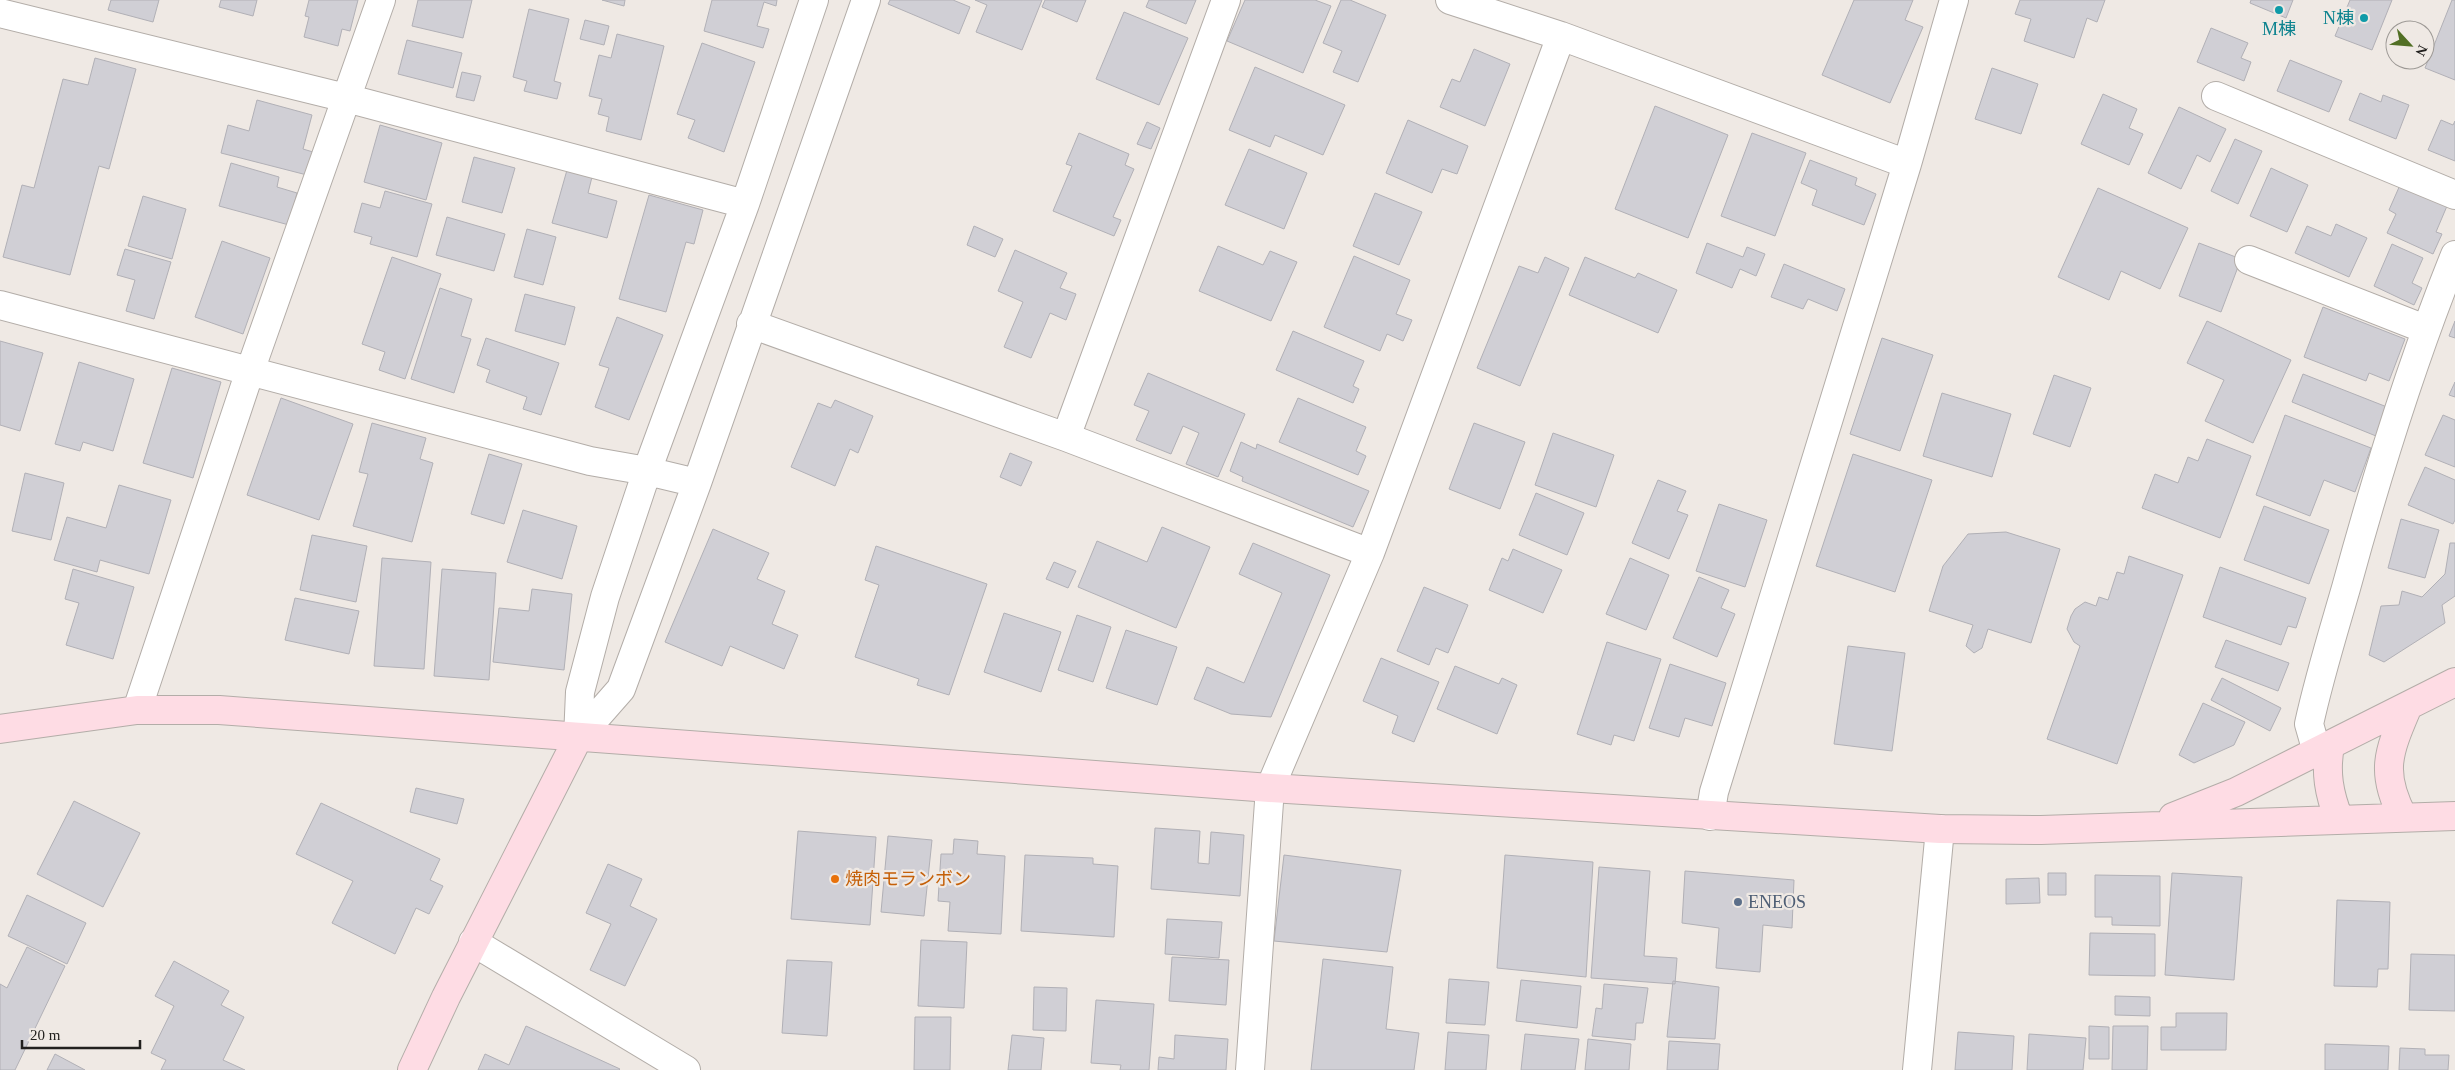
<svg xmlns="http://www.w3.org/2000/svg" width="2455" height="1070" font-family="'Times New Roman','Noto Sans JP',serif">
<rect width="100%" height="100%" fill="#efe9e4"/>
<path fill="#d0cfd5" stroke="#b1b0b6" d="M111,0H159L153,22L108,10Z
M221,0H257L253,16L219,7Z
M309,0H358L350,31L342,29L338,46L304,37L309,17L305,16Z
M418,0H472L463,38L412,26Z
M602,0H625L624,6Z
M712,0H777L776,6L764,2L757,26L769,29L763,48L704,31Z
M890,0H953L970,7L959,34L888,4Z
M975,0H1042L1022,50L976,32L987,5Z
M1045,0H1086L1077,22L1042,7Z
M1149,0H1196L1186,24L1146,7Z
M1245,0H1315L1331,6L1303,73L1227,41Z
M1341,0H1350L1386,15L1358,82L1333,72L1342,51L1323,43Z
M1854,0H1913L1905,20L1923,27L1890,103L1822,75Z
M2020,0H2105L2097,22L2087,18L2074,58L2024,41L2031,19L2015,14Z
M2251,0H2293L2286,18L2250,3Z
M2350,0H2392L2372,50L2335,36Z
M2452,0H2455V80L2425,68Z
M529,9L569,19L554,81L561,83L557,99L524,91L527,81L513,77Z
M1124,12L1188,38L1159,105L1096,79Z
M585,20L609,26L604,45L580,39Z
M2211,28L2248,43L2241,58L2251,62L2244,81L2197,62Z
M617,34L664,46L641,140L606,131L609,117L598,114L602,99L589,96L599,55L611,58Z
M407,40L462,53L453,88L398,74Z
M702,43L755,62L724,152L688,138L695,120L677,114Z
M1474,49L1510,64L1485,126L1440,107L1452,79L1460,82Z
M95,58L136,69L109,169L99,166L70,275L3,257L22,185L34,188L63,79L88,85Z
M2290,60L2342,81L2329,112L2277,91Z
M1255,67L1345,105L1323,155L1275,135L1270,147L1229,130Z
M1992,68L2038,84L2021,134L1975,119Z
M462,72L481,76L474,101L456,97Z
M2360,93L2381,102L2383,95L2409,105L2396,139L2349,120Z
M2103,94L2137,109L2129,128L2143,134L2129,165L2081,144Z
M257,100L312,115L303,149L313,152L307,175L221,153L228,125L249,131Z
M1655,106L1728,135L1688,238L1615,209Z
M2179,107L2226,129L2210,162L2197,155L2181,189L2148,173Z
M1408,120L1468,146L1457,174L1442,169L1432,193L1386,173Z
M2441,120L2453,125L2455,121V161L2428,150Z
M1147,122L1160,128L1151,149L1137,144Z
M380,125L442,143L426,200L364,182Z
M1079,133L1129,154L1125,165L1134,169L1113,217L1121,220L1114,236L1053,211L1072,166L1066,164Z
M1752,133L1806,153L1775,236L1721,216Z
M2235,139L2262,151L2238,204L2211,191Z
M1249,149L1307,173L1284,229L1225,205Z
M474,157L515,168L502,213L462,202Z
M1810,160L1857,178L1855,185L1876,194L1864,225L1812,205L1817,190L1801,183Z
M231,163L279,177L277,187L297,193L289,225L219,206Z
M2271,168L2308,185L2287,232L2250,216Z
M567,170L592,177L588,193L617,201L607,238L552,223Z
M2400,185L2447,206L2436,232L2442,234L2433,254L2387,233L2396,214L2389,210Z
M2098,188L2188,228L2160,289L2121,271L2109,300L2058,277Z
M385,191L432,204L417,257L370,244L372,237L354,232L362,203L380,208Z
M1375,193L1422,212L1399,265L1353,246Z
M649,195L703,210L694,244L686,242L666,312L619,299Z
M143,196L186,209L172,259L128,246Z
M447,217L505,234L494,271L436,255Z
M2336,224L2367,238L2349,277L2295,253L2307,226L2331,236Z
M974,226L1003,239L995,257L967,245Z
M527,229L556,237L543,285L514,277Z
M222,241L270,258L243,334L195,317Z
M1707,243L1743,257L1747,247L1765,254L1756,276L1740,269L1732,288L1696,273Z
M2199,243L2241,259L2221,312L2179,296Z
M2392,244L2423,258L2412,283L2422,288L2414,305L2374,286Z
M1218,246L1263,265L1270,251L1297,262L1271,321L1199,291Z
M125,249L171,262L154,319L126,311L135,280L117,275Z
M1015,250L1067,273L1060,288L1076,294L1066,320L1050,313L1031,358L1004,347L1023,302L998,291Z
M1354,256L1410,280L1396,314L1412,320L1403,341L1387,334L1380,351L1324,327Z
M392,257L441,274L405,379L379,370L385,352L362,344Z
M1545,257L1569,268L1520,386L1477,368L1519,266L1538,273Z
M1585,257L1635,278L1638,273L1677,290L1658,333L1569,295Z
M1784,264L1845,289L1837,311L1808,299L1803,309L1771,297Z
M440,288L472,299L461,336L471,339L454,393L411,379Z
M525,294L575,307L565,345L515,331Z
M2323,307L2405,339L2389,381L2369,373L2366,381L2304,357Z
M617,317L663,335L629,420L595,407L609,368L599,365Z
M2207,321L2291,360L2253,443L2205,421L2224,380L2187,363Z
M2455,321V338L2449,336Z
M1293,331L1364,361L1353,386L1359,389L1353,403L1276,370Z
M486,338L559,363L541,415L523,409L527,397L486,382L490,370L477,365Z
M1882,338L1933,355L1900,451L1850,434Z
M0,341L43,353L20,431L0,425Z
M79,362L134,379L113,451L83,442L80,451L55,444Z
M172,368L221,382L193,478L143,463Z
M1148,373L1245,414L1218,477L1186,464L1199,433L1183,426L1171,454L1136,440L1149,411L1134,405Z
M2303,374L2387,407L2376,436L2292,402Z
M2054,375L2091,388L2070,447L2033,434Z
M2455,382V397L2449,395Z
M1942,393L2011,414L1992,477L1923,456Z
M281,398L353,424L319,520L247,495Z
M1298,398L1366,427L1356,451L1366,456L1358,475L1279,442Z
M835,400L873,416L858,453L850,449L835,486L791,467L818,403L831,408Z
M2285,415L2371,448L2355,492L2324,480L2310,516L2256,495Z
M2443,415L2455,420V467L2425,455Z
M372,423L426,438L420,459L433,463L412,542L353,526L368,474L359,472Z
M1474,423L1525,442L1500,509L1449,489Z
M1553,433L1614,455L1596,507L1535,485Z
M2207,439L2251,456L2220,538L2142,508L2155,474L2178,483L2188,457L2198,461Z
M1241,442L1256,449L1257,444L1369,491L1353,527L1242,481L1243,477L1230,471Z
M1010,453L1032,462L1021,486L1000,477Z
M489,454L522,464L504,524L471,514Z
M1853,454L1932,480L1895,592L1816,566Z
M2425,467L2455,480V520L2453,524L2408,505Z
M25,473L64,483L51,540L12,531Z
M1658,480L1686,491L1677,511L1688,515L1669,559L1632,543Z
M119,485L171,500L149,574L100,560L97,572L54,560L67,517L106,528Z
M1536,493L1584,513L1567,555L1519,535Z
M1719,504L1767,520L1745,587L1696,571Z
M2264,506L2329,530L2309,584L2244,560Z
M523,510L577,526L562,579L507,562Z
M2401,519L2439,530L2425,578L2388,568Z
M1162,527L1210,547L1176,628L1078,587L1097,541L1147,562Z
M713,529L769,553L757,579L785,591L772,624L798,635L784,669L730,646L722,666L665,642Z
M2006,532L2060,549L2031,643L1988,629L1982,648L1974,653L1966,646L1973,625L1929,611L1943,566L1968,534Z
M312,535L367,546L356,602L300,590Z
M1253,543L1330,575L1271,717L1231,714L1194,699L1207,667L1244,683L1282,593L1239,574Z
M2450,543H2455V596L2442,605L2445,623L2384,662L2369,655L2381,606L2399,605L2402,591L2422,597L2445,574Z
M876,546L987,584L949,695L917,685L919,679L855,657L879,585L865,580Z
M1513,549L1562,570L1543,613L1489,590L1502,558L1508,561Z
M2129,556L2183,575L2117,764L2047,739L2080,646L2074,642L2067,629L2071,616L2075,609L2085,602L2096,606L2099,597L2108,600L2117,572L2124,574Z
M382,558L431,562L424,669L374,666Z
M1630,558L1669,575L1646,630L1606,614Z
M1054,562L1076,571L1068,588L1046,579Z
M2220,567L2306,598L2296,628L2288,626L2281,645L2203,617Z
M73,569L134,587L113,659L66,645L79,603L65,599Z
M442,569L496,573L489,680L434,676Z
M1699,577L1729,590L1721,608L1735,614L1717,657L1673,638Z
M1424,587L1468,605L1448,653L1436,648L1429,665L1397,651Z
M532,589L572,594L564,670L493,662L499,608L529,611Z
M295,598L359,611L349,654L285,640Z
M1004,613L1061,632L1041,692L984,672Z
M1077,615L1111,627L1093,682L1058,670Z
M1126,630L1177,647L1157,705L1106,688Z
M2226,640L2289,663L2278,691L2215,667Z
M1607,642L1661,659L1634,741L1614,735L1611,745L1577,734Z
M1848,646L1905,653L1892,751L1834,744Z
M1381,658L1439,682L1414,742L1392,733L1398,716L1363,701Z
M1670,664L1726,683L1712,726L1685,718L1679,737L1649,728Z
M1455,666L1499,684L1502,678L1517,685L1497,734L1437,709Z
M2222,678L2281,708L2270,731L2211,700Z
M2203,703L2245,722L2234,745L2194,763L2179,755Z
M416,788L464,799L457,824L410,812Z
M74,801L140,833L103,907L37,874Z
M321,803L440,859L430,880L443,886L429,914L416,908L395,954L332,923L353,881L296,854Z
M1155,828L1200,831L1198,863L1209,864L1211,832L1244,835L1240,896L1151,889Z
M798,831L876,837L870,925L791,919Z
M888,836L932,840L924,916L881,912Z
M954,839L978,841L977,854L1005,856L1001,934L948,931L950,902L938,901L941,854H953Z
M1025,855L1093,858V864L1118,866L1114,937L1021,931Z
M1284,855L1401,870L1387,952L1274,941Z
M1505,855L1593,862L1586,977L1497,968Z
M608,864L642,879L630,906L657,919L625,986L590,970L611,924L586,913Z
M1599,867L1650,871L1644,956L1677,958L1675,984L1591,978Z
M1685,871L1794,880L1792,928L1763,925L1760,972L1716,968L1719,928L1682,923Z
M2048,873H2066V895H2048Z
M2172,873L2242,877L2234,980L2165,975Z
M2095,875L2160,876V926L2112,925V917H2095Z
M2039,878L2040,903L2006,904V879Z
M27,895L86,923L67,964L8,936Z
M2337,900L2390,902L2388,969H2378L2377,987L2334,986Z
M1167,919L1222,922L1219,958L1165,954Z
M2090,933L2155,934V976L2089,975Z
M921,940L967,942L964,1008L918,1006Z
M27,947L65,966L15,1070H0V984L7,988Z
M2411,954L2455,955V1011L2409,1010Z
M1172,957L1229,960L1226,1005L1169,1001Z
M1323,959L1393,967L1386,1029L1419,1033L1414,1070H1311Z
M787,960L832,962L827,1036L782,1033Z
M174,961L229,991L221,1005L244,1017L223,1060L245,1070H161L166,1060L151,1053L174,1006L155,996Z
M1449,979L1489,982L1485,1025L1446,1023Z
M1521,980L1581,986L1577,1028L1516,1021Z
M1673,981L1719,987L1715,1039L1667,1037Z
M1604,984L1648,988L1643,1023H1636L1635,1040L1592,1036L1596,1008L1602,1009Z
M1034,987L1067,988L1066,1031L1033,1030Z
M2115,996L2150,997V1016L2115,1015Z
M1096,1000L1154,1004L1149,1070H1120L1121,1065L1091,1063Z
M2176,1013H2227L2226,1050H2161V1027H2176Z
M915,1017H951L950,1070H914Z
M526,1026L620,1069L619,1070H478L485,1054L509,1065Z
M2089,1026L2109,1027V1059H2089Z
M2113,1026H2148L2147,1070H2112Z
M1448,1032L1489,1035L1486,1070H1445Z
M1958,1032L2014,1036L2012,1070H1955Z
M1525,1034L1579,1039L1575,1070H1521Z
M2029,1034L2086,1038L2083,1070H2027Z
M1012,1035L1044,1038L1041,1070H1008Z
M1175,1035L1228,1039L1226,1070H1158L1159,1057L1174,1059Z
M1588,1039L1631,1044L1629,1070H1585Z
M1669,1041L1720,1044L1718,1070H1667Z
M2325,1044L2389,1046L2388,1070H2325Z
M2400,1048L2425,1049V1055H2449L2448,1070H2399Z
M55,1054L85,1070H47Z"/>
<g fill="none" stroke-linecap="round" stroke-linejoin="round">
<g stroke="#b3ada8" stroke-width="30">
<path id="street" d="M1450,0L1561,36L1907,164
M0,13L346,98L745,204
M2216,96L2455,195
M2249,260L2425,329
M0,305L590,461L647,471L697,483
M751,324L1066,437L1370,553
M1066,437L1226,0
M137,710L250,371L381,0
M578,738L621,689L697,483L866,0
M578,738L580,692L605,597L647,471L745,204L814,0
M2317,752L2309,724C2319,678 2333,633 2346,588C2377,474 2411,364 2455,255
M1710,816L1714,792L1907,164L1954,0
M473,942L686,1070
M1250,1070L1270,788L1370,553L1561,36
M1917,1070L1940,829"/>
</g>
<g stroke="#b3ada8" stroke-width="30">
<path id="secondary" d="M0,729L137,710H219L1270,788L1940,829L2041,830L2455,816
M2330,746C2325,772 2329,794 2339,819
M2173,817L2236,792L2455,682
M2403,817C2379,771 2389,751 2408,706
M412,1070L446,997L578,738"/>
</g>
<use href="#street" stroke="#fff" stroke-width="28"/>
<use href="#secondary" stroke="#fedce4" stroke-width="28"/>
</g>
<g fill="#0f9aa8" stroke="#efe9e4" stroke-width="2">
<circle cx="2279" cy="10" r="5"/>
<circle cx="2364" cy="18" r="5"/>
</g>
<circle fill="#e8710a" stroke="#efe9e4" stroke-width="2" cx="835" cy="879" r="5"/>
<circle fill="#5c6f8a" stroke="#efe9e4" stroke-width="2" cx="1738" cy="902" r="5"/>
<g text-anchor="middle" dominant-baseline="central" stroke-width="4.5" stroke-linejoin="round" paint-order="stroke">
<g font-size="18" fill="#0d838f" stroke="#efe9e4" text-anchor="end">
<text x="2354" y="18">N棟</text>
<text x="2279" y="29" text-anchor="middle">M棟</text>
</g>
<g font-size="18" fill="#c56008" stroke="#efe9e4" text-anchor="start">
<text x="845" y="879">焼肉モランボン</text>
</g>
<g font-size="18" fill="#4e5e75" stroke="#efe9e4" text-anchor="start">
<text x="1748" y="902">ENEOS</text>
</g>
</g>
<g transform="translate(2410 45) rotate(116)"><circle r="24" fill="#efe9e4" stroke="#9d9995"/>
<path d="M0-4L9 19L0 12L-9 19Z" fill="#516f24"/>
<text y="-8" font-size="14" font-weight="bold" text-anchor="middle" fill="#22201e">N</text>
</g>
<path d="M22 1040v8h118v-8" fill="none" stroke="#22201e" stroke-width="2.5"/>
<text x="30" y="1040" font-size="15" fill="#22201e" stroke="#efe9e4" stroke-width="4" paint-order="stroke">20 m</text>
</svg>
